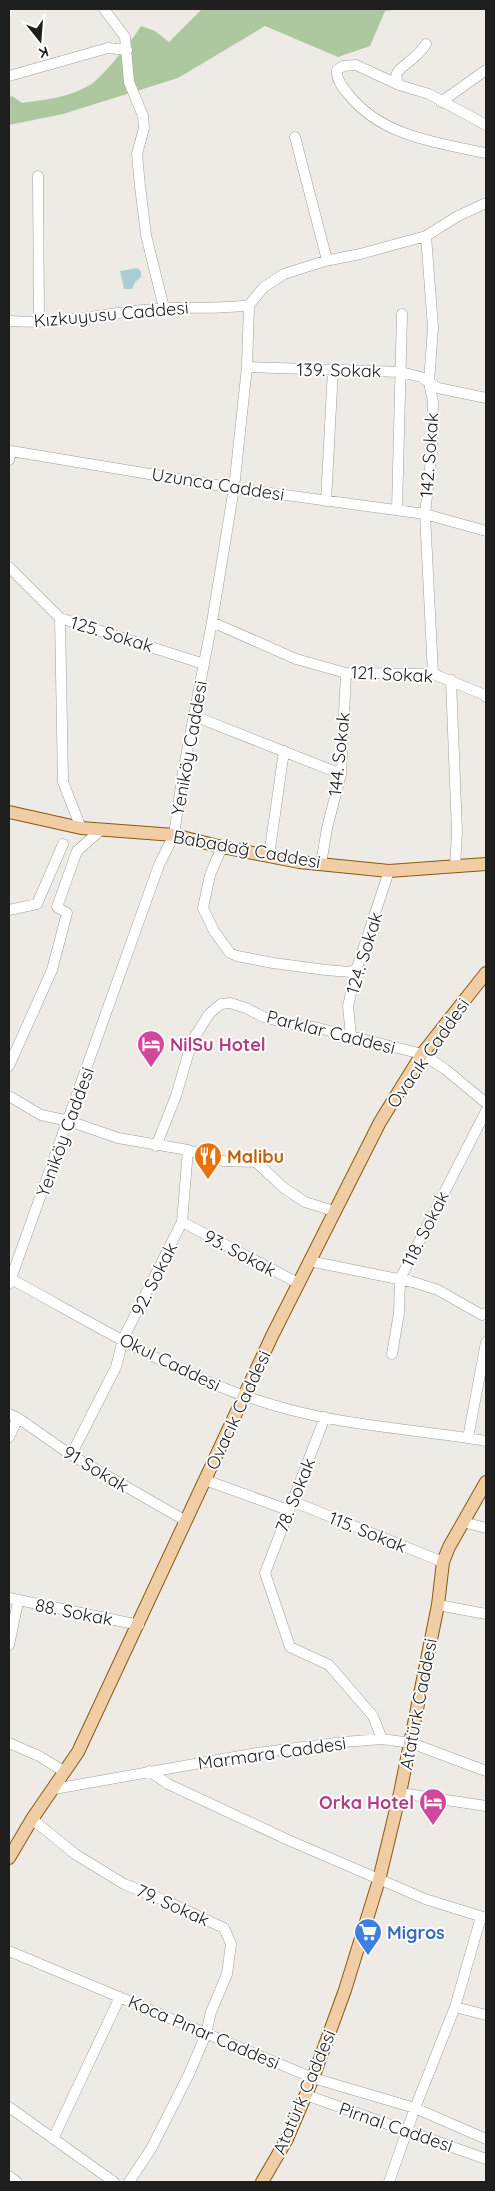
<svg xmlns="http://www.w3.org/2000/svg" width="495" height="2191" font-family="Quicksand,sans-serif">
<rect width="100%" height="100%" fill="#eeeae5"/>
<path fill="#adc89e" d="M202,9H401L385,11L370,46L338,57L265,26L178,78L63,114L9,125V98L12,96L22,103C45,100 70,97 90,85C101,79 134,38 141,26L155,31L169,42Z"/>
<path fill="#aaced6" d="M137,268L141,271V277L135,282L132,289H124L120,271Z"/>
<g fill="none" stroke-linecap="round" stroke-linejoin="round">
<g stroke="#9f9f9f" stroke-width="11">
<path id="minor" d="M104,9L125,37L129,82L143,116L144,128L137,154L140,186L146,235L164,308
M426,44C418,58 404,63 397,73C395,77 397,81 399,85L429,94L486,125
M9,76L108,48L127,50
M399,85L356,65L343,66L337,70C336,79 342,87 348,94C381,136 437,143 486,153
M441,102L486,70
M295,137L327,260
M38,176L39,322
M426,236L433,327L429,382L433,402L432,451L425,514L433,674
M9,321C60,325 104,313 153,309C186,306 216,310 249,305L264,287L284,274L325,261L360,254L426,236L458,216L486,203
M247,367L401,372L421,377L438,388L486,398
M9,460L11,451L234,488L425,514L486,531
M326,501L333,369
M397,510L402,314
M9,567L60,618L204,664
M60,618L63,782L81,828
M212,622L296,659L346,673L433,674L485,695L486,697
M451,680L457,832L455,867
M194,716L341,774
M222,847L210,875L203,908L214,931L230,953L237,956L273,963L326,970L350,972L357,968
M269,856L284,751
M321,864L327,828L341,774L346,673
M9,910L37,904L63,844
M351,1036L348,1006L357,968L389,871
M9,1066L52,970L67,913L57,907L77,851L102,829
M9,1096L41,1115L69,1121L118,1138L188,1150L223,1161L256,1162L284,1188L305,1202L334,1211
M156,1146L176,1096L192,1041L209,1014L221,1004L230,1003L246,1008L263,1017L287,1023L318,1028L422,1054L445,1069L486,1103
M182,1222L298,1283
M309,1261L413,1282L438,1290L482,1315L486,1313
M11,1279C96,1325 180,1378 273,1405C342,1426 416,1429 486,1441
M9,1284L159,865L174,835L183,772L212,622L234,488L247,367L249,305
M392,1354L399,1313L400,1279L486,1111
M9,1414L18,1418L71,1455L186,1521
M325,1417L265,1573L290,1647L329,1665L373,1716L382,1739
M9,1437L18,1418
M468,1438L486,1342
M71,1455L116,1367L123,1339L182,1222L188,1150
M205,1480L288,1510
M294,1502L443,1562
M463,1522L486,1528
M9,1598L139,1625
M438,1605L486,1614
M9,1645L18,1602
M9,1743L39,1756L65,1772
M149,1771L168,1784L286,1839L425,1899L486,1918
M54,1789L257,1753L343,1742L382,1739L411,1743L486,1771
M400,1793L486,1806
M32,1819L75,1854L124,1884L168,1902L224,1928L231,1944L227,1974L211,2012L206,2034L189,2074L151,2149L129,2182
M9,1951L313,2078L415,2108L486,2139
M455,2007L486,2015
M306,2095L486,2159
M9,2107L114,2182
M53,2139L120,1997
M9,2176L17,2182
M389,2182L415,2108L455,2007L481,1917"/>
</g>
<g stroke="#875a11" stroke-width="14">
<path id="major" d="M9,812L81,828L174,835L222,847L299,862L389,871L486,864
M9,1858L32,1819L78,1752L272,1336L380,1122L422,1054L486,973
M262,2182L287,2139L313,2078L345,1990L379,1880L400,1793L438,1605L443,1562L449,1547L486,1482"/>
</g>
<use href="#minor" stroke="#fff" stroke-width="10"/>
<use href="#major" stroke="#f1cda6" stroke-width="12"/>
</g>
<defs>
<g id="hotel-pin" transform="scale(1.4375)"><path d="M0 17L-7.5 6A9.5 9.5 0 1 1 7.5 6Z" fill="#d1479c" stroke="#fff"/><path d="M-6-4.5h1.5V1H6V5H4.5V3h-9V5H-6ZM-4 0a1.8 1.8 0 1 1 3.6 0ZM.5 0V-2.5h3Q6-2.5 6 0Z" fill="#fff"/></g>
<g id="restaurant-pin" transform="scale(1.4375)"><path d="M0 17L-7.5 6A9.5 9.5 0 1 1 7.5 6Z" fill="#e8710a" stroke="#fff"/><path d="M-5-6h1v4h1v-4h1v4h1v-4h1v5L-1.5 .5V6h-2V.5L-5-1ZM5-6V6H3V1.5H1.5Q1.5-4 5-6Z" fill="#fff"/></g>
<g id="supermarket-pin" transform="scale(1.4375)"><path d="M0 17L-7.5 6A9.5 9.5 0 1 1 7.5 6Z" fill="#3f7fe0" stroke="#fff"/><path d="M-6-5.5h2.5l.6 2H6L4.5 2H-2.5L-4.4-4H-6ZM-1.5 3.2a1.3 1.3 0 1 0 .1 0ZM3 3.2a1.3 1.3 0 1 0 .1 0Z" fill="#fff"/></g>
</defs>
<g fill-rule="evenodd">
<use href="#hotel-pin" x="151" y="1044"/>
<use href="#restaurant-pin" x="208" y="1156"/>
<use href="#hotel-pin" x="433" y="1802"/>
<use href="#supermarket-pin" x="368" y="1932"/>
</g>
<g text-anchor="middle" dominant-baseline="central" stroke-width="4" stroke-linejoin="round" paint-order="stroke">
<g font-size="18" fill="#1e1e1e" stroke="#fff">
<text transform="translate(111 314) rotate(-5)">Kızkuyusu Caddesi</text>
<text transform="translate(339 370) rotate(1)">139. Sokak</text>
<text transform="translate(429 455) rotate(-86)">142. Sokak</text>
<text transform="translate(218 484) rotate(9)">Uzunca Caddesi</text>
<text transform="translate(112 634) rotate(17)">125. Sokak</text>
<text transform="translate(392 674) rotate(3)">121. Sokak</text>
<text transform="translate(189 748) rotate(-80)">Yeniköy Caddesi</text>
<text transform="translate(339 754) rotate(-84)">144. Sokak</text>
<text transform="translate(247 849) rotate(10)">Babadağ Caddesi</text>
<text transform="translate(364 953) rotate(-73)">124. Sokak</text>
<text transform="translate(331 1032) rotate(14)">Parklar Caddesi</text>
<text transform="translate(428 1053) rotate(-55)">Ovacık Caddesi</text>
<text transform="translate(65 1132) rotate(-70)">Yeniköy Caddesi</text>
<text transform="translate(425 1229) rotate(-63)">118. Sokak</text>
<text transform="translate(240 1253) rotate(28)">93. Sokak</text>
<text transform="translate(154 1279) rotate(-63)">92. Sokak</text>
<text transform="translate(170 1362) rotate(26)">Okul Caddesi</text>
<text transform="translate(238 1410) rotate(-65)">Ovacık Caddesi</text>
<text transform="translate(96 1469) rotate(31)">91 Sokak</text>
<text transform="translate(295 1495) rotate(-68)">78. Sokak</text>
<text transform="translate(368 1532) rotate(22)">115. Sokak</text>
<text transform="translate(74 1612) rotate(11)">88. Sokak</text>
<text transform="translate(418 1704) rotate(-79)">Atatürk Caddesi</text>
<text transform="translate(272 1753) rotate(-8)">Marmara Caddesi</text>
<text transform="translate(173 1905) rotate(24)">79. Sokak</text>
<text transform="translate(204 2032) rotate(23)">Koca Pınar Caddesi</text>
<text transform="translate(304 2092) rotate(-67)">Atatürk Caddesi</text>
<text transform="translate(396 2127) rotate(19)">Pirnal Caddesi</text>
</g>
<g font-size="18" font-weight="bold" fill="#b23c85" stroke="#fff" text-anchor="start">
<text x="170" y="1044">NilSu Hotel</text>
<text x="414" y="1802" text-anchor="end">Orka Hotel</text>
</g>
<g font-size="18" font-weight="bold" fill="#c56008" stroke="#fff" text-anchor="start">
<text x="227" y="1156">Malibu</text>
</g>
<g font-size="18" font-weight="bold" fill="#366cbe" stroke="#fff" text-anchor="start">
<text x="387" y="1932">Migros</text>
</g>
</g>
<rect width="495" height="2191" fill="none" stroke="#1e1e1e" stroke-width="20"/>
<g transform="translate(40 40) rotate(163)" stroke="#ffffff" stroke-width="4" paint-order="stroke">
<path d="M0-4L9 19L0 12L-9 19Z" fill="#1e1e1e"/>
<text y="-8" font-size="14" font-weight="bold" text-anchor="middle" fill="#1e1e1e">K</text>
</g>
</svg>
